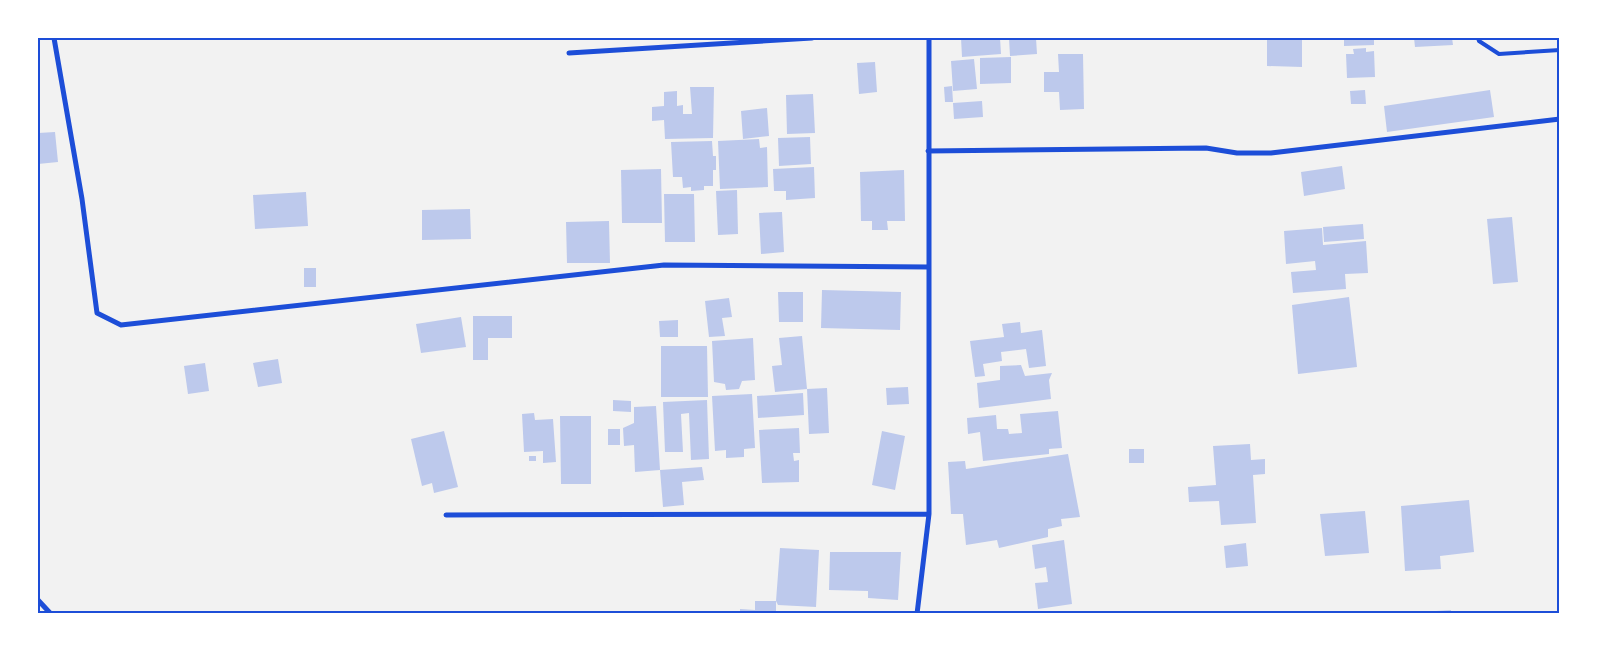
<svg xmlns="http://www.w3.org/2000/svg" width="1597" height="651" font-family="'Archivo Narrow',sans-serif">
<rect width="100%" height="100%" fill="#f2f2f2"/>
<path fill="#bdc9ec" d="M961,38H1000L1001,54L962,57Z
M1009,38H1036L1037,54L1010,56Z
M1267,38L1302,39V67L1267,66Z
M1344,38H1374V45L1344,46Z
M1414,38H1452L1453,45L1415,47Z
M1366,48V52L1374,51L1375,77L1347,78L1346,54H1354L1353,49Z
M1058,54H1083L1084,109L1060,110L1059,92H1044V72H1059Z
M1011,57V83L980,84V58Z
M974,59L977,89L953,91L951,61Z
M875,62L877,92L859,94L857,63Z
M952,86L953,102H945L944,87Z
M690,87H714L713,138L665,139L664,120L652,121V107L664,106V92L677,91V106L683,105V114H692Z
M1365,90L1366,104H1351L1350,91Z
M1490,90L1494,117L1387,132L1384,106Z
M813,94L815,133L787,134L786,95Z
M982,101L983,117L954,119L953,103Z
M767,108L769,136L743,139L741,111Z
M55,132L58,162L38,164V133Z
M810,137L811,164L779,166L778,138Z
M759,139L760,148L767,147L768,187L720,189L718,141Z
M712,141L713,156H716V170H713V186H704V190L691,191V187L683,188L682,177H673L671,142Z
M1342,166L1345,189L1304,196L1301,172Z
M814,167L815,198L786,200V191H774L773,169Z
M661,169L662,223H622L621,170Z
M904,170L905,221H887L888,230H872V221H861L860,172Z
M737,190L738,234L718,235L716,191Z
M306,192L308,226L255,229L253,195Z
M664,194H694L695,242H665Z
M470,209L471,239L422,240V210Z
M782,212L784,252L761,254L759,213Z
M1512,217L1518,282L1493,284L1487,219Z
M609,221L610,263H567L566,222Z
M1363,224L1364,239L1324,242L1323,227Z
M1322,228L1323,245L1366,241L1368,273L1345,274L1346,289L1293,293L1291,272L1316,270L1315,261L1286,264L1284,231Z
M304,268H316V287H304Z
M822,290L901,292L900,330L821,328Z
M778,292H803V322H779Z
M1349,297L1357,367L1298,374L1292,305Z
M729,298L732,317L722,318L725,336L709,337L705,301Z
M473,316H512V338H488V360H473Z
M461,317L466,347L421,353L416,324Z
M678,320V337H660L659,321Z
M1020,322L1021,333L1042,330L1046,366L1029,368L1026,349L1001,352L1002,361L983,364L985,376L975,377L970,341L1004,337L1002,324Z
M802,336L807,389L775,392L772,366L782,365L779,338Z
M753,338L755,380L742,381L739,389L726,390L725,384L714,382L712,341Z
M661,346H707L708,397H661Z
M278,359L282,383L258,387L253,363Z
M205,363L209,391L188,394L184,366Z
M1021,365L1025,376L1052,373L1049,380L1051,399L979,408L977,383L1000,380V366Z
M908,387L909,404L887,405L886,388Z
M827,388L829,433L809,434L807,389Z
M803,393L804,415L758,418L757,396Z
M752,394L755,448L744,449V457L726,458V450L715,451L712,396Z
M613,400L631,401V412L613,411Z
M707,400L709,459L691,460L689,413L681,414L683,452H665L663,402Z
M656,406L660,470L635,472L634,445L624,446L623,428L634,423V407Z
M1058,411L1062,448L1049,449V454L983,461L980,432L968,434L967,418L996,415L997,429H1008L1009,434L1022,433L1020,414Z
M534,413L535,420L553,419L556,462L543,463V451L524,452L522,414Z
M560,416H591V484H561Z
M799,428L800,453H793L794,461L799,460V482L762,483L759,430Z
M608,429H620V445H608Z
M444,431L458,487L434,493L432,483L422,486L411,439Z
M882,431L905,436L895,490L872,485Z
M1250,444L1251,460L1265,459V474L1253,475L1256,523L1221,525L1219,501L1189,502L1188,487L1216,485L1213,446Z
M1129,449H1144V463H1129Z
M1068,454L1080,517L1061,519L1062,526L1048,529V537L999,548L997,540L966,545L963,514H951L948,462L965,461L966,469Z
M529,456H536V461H529Z
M702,467L704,480L682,482L684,505L663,507L660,470Z
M1469,500L1474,552L1440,556L1441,569L1405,571L1401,506Z
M1365,511L1369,553L1325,556L1320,514Z
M1064,540L1072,604L1038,609L1035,583L1048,582L1046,567L1035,569L1032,545Z
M1246,543L1248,566L1226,568L1224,546Z
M780,548L819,550L816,607L778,605L776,601V614H740V609L755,610V601H776Z
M830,552H901L898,600L868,598V591L829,590Z
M1451,610V614H1421V612Z"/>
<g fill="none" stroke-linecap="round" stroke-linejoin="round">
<path stroke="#1d4ed8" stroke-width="4" d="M1478,38L1479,41L1499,54L1560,50"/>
<path stroke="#1d4ed8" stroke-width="5" d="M54,38L82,199L97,313L121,325L664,265L929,267
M569,53L812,38
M928,151L1206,148L1237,153H1271L1560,119
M446,515L929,514
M38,600L51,614
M917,614L929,514V38"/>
</g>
<rect width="1597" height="651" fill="none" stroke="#ffffff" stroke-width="78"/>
<rect x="39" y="39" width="1519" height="573" fill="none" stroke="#1d4ed8" stroke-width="2"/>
</svg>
